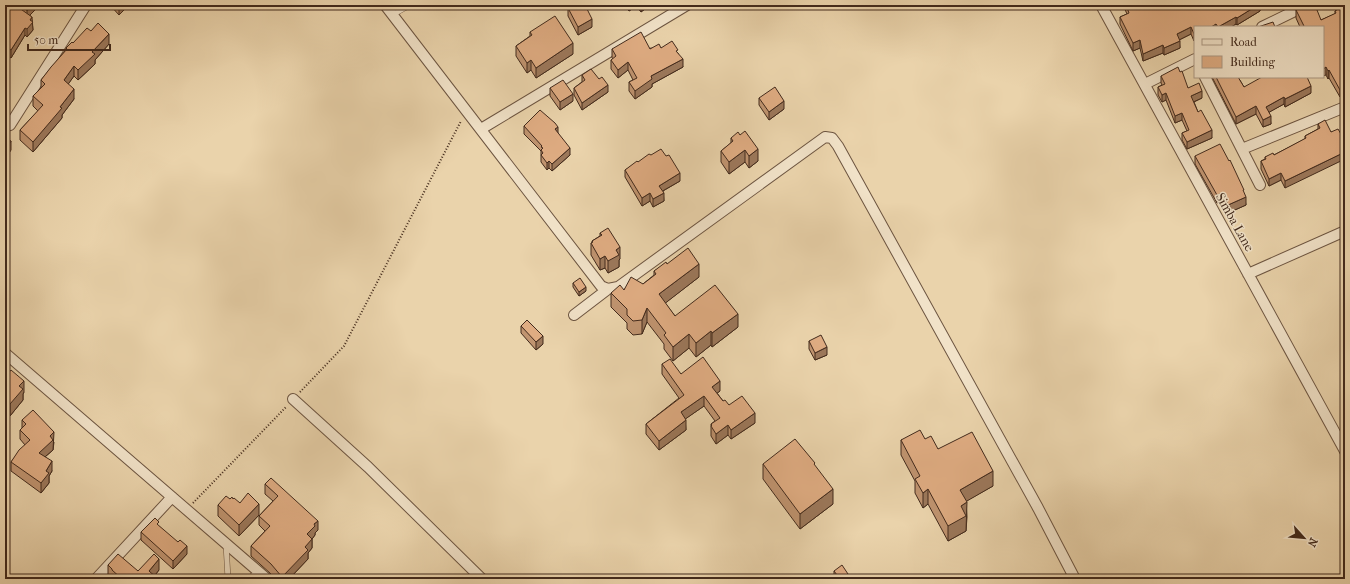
<svg xmlns="http://www.w3.org/2000/svg" width="1350" height="584" font-family="'IM FELL French Canon',serif">
<rect width="100%" height="100%" fill="#ead3ab"/>
<filter id="stains"><feTurbulence type="fractalNoise" baseFrequency=".005" numOctaves="4"/><feColorMatrix values="0 0 0 0 .2 0 0 0 0 .09 0 0 0 0 .02 0 0 0 .5 -.17"/></filter>
<radialGradient id="worn" r=".72"><stop offset=".6" stop-color="#630" stop-opacity="0"/><stop offset="1" stop-color="#630" stop-opacity=".3"/></radialGradient>
<g fill="none" stroke-linecap="round" stroke-linejoin="round">
<g stroke="#6c5440" stroke-width="6">
<path id="service" d="M392,15L410,5
M226,544L228,579
M247,579L259,572"/>
</g>
<g stroke="#6c5440" stroke-width="12">
<path id="minor" d="M385,5L601,286L608,289L618,287L825,137L832,138L838,146L1038,508L1075,579
M1101,5L1345,451
M1262,27L1307,5
M1205,77L1260,185
M1145,84L1195,59
M5,126L10,125L86,5
M481,129L687,5
M1242,149L1345,107
M1248,274L1345,231
M574,315L608,289
M5,353L267,579
M293,399L368,467L482,579
M96,579L172,497"/>
</g>
<path stroke="#422a1c" stroke-width="2" stroke-dasharray="1 2" stroke-linecap="butt" d="M300,392L344,346L461,121
M193,503L286,407"/>
<use href="#service" stroke="#f1e2c8" stroke-width="5"/>
<use href="#minor" stroke="#f1e2c8" stroke-width="10"/>
</g>
<path fill="#c09470" stroke="#422a1c" d="M5,5L19,7V5H40L30,15L32,21L33,30L27,37L25,35L11,58L8,56L5,61Z
M110,5H129L119,15Z
M624,5H650L641,12L636,6L629,11Z
M1123,5H1260V11L1237,25L1236,24L1231,27H1195L1194,41L1191,34L1179,40L1180,48L1164,55L1163,53L1143,61L1140,48L1133,51L1120,24V17L1127,14Z
M1345,5V94L1340,97L1329,78L1328,79L1326,75L1323,27H1300L1296,18V10L1321,20L1335,14V11L1339,9V6Z
M568,8L592,27L578,35L568,16Z
M91,31L109,44L95,60V64L78,80L74,76L68,84L74,99L62,115V118L33,152L20,140V130L38,111L33,106V96L41,88V80L66,50V48L73,43Z
M530,32L573,54L536,78L531,70L527,73L516,56V46L530,36Z
M661,48L678,53L683,67L652,84V87L635,99L629,91V82L633,80L628,70L618,78L611,69V60L613,59L612,58V49Z
M582,75L599,79L608,92L582,110L574,95V88L582,82Z
M1161,76L1188,88L1202,98L1194,102L1198,112L1212,138L1187,149L1182,140V133L1187,131L1182,120L1175,123L1166,100L1162,102L1158,95V87L1162,85L1161,83Z
M1212,77H1238L1244,87L1311,93L1285,107L1284,104L1269,112L1271,124L1263,127L1256,114L1236,124Z
M550,88L573,101L560,110L550,96Z
M759,98L784,109L769,120L759,105Z
M1318,124L1331,132L1341,134L1285,188L1281,180L1269,186L1261,169V161L1265,159V157L1274,155L1305,139V136L1318,129Z
M524,126L558,133L570,155L552,171L549,168L547,170L541,162V151L524,134Z
M740,135L758,161L749,168L745,162L729,174L721,162V151L731,143V138Z
M651,155L680,181L663,191L664,201L653,207L650,201L642,206L625,177V170Z
M1195,156L1244,194L1246,205L1228,213L1223,200L1217,203L1195,164Z
M600,233L620,259L619,260V267L608,273L605,268L600,270L591,255V243H592V241L600,236Z
M667,264L699,277L665,303L675,316L738,327L712,347L711,345L696,357L689,348L673,361L664,349V344L647,322L642,334L633,335L627,329V323L611,307V293L624,290L643,284L654,275V271Z
M573,283L586,291L579,296L573,287Z
M521,326L543,344L536,350L521,333Z
M809,341L827,355L815,360L809,349Z
M662,364L681,374L720,391L717,393L723,401L755,423L731,439L728,435L716,444L711,436V424L715,421L704,406L685,419L686,430L659,450L646,434V424L679,398L662,374Z
M5,377L24,392L23,394V400L10,416L5,411Z
M22,420L54,442L53,450L45,457L52,471L49,476V483L41,493L11,471V462L25,445L20,439V430L22,428Z
M925,439L938,449L993,486L966,501L967,517L966,531L948,541L928,504L923,508L915,493V481L901,455V440Z
M763,464L833,504L800,529L763,479Z
M265,484L318,530L315,533V535L312,539V548L308,553V559L289,579H276L271,574L251,556V546L265,531L259,525V516L273,501L265,494Z
M230,499L240,503L259,515L239,536L218,516V505Z
M159,526L187,554L173,569L141,540V532Z
M108,565L138,571L159,570L154,576L157,579H111L108,576Z
M834,571L848,578L847,579H838L834,574Z"/>
<path fill="#9c785b" stroke="#422a1c" d="M33,5H40L27,18V11Z
M121,5H129L119,15V7Z
M629,5H636V6L629,11Z
M641,5H650L641,12Z
M1258,5H1260V11L1237,25V18Z
M32,17L33,30L27,37V29L30,20Z
M1236,17V24L1231,27H1218Z
M592,19V27L578,35V27Z
M1216,24V27H1211Z
M1191,27V34L1177,41V34Z
M25,28V35L11,58V50Z
M1195,33V41H1194V34Z
M109,34V44L95,60V64L78,80V70L92,52Z
M1140,40V48L1133,51V43Z
M1180,41V48L1164,55V48Z
M573,43V54L536,78V68Z
M1163,45V53L1143,61V54Z
M8,48V56L5,61V54Z
M683,59V67L652,84V87L635,99V91L651,76Z
M531,60V70L527,73V63Z
M628,62V70L618,78V70Z
M74,66V76L64,90V80Z
M1326,67V75L1323,76V69Z
M1329,70V78L1328,79V71Z
M608,85V92L582,110V103Z
M1311,86V93L1285,107V99Z
M1345,87V94L1340,97V90Z
M74,89V99L62,115V118L33,152V142L60,107Z
M1202,91V98L1191,103V96Z
M1166,93V100L1162,102V95Z
M573,94V101L560,110V102Z
M1284,97V104L1266,114V107Z
M784,101V109L769,120V112Z
M1256,106V114L1236,124V117Z
M1182,113V120L1175,123V116Z
M1271,116V124L1263,127V120Z
M558,127V135L555,129Z
M1212,130V138L1187,149V142Z
M11,141V150L5,160V151Z
M570,148V155L552,171V164Z
M758,149V161L749,168V156Z
M745,150V162L729,174V162Z
M1345,152V159L1285,188V181Z
M549,161V168L547,170V163Z
M680,173V181L659,193V186Z
M1281,173V180L1269,186V179Z
M650,193V201L642,206V198Z
M664,193V201L653,207V199Z
M1223,193V200L1217,203V195Z
M1246,197V205L1228,213V205Z
M620,247V259L619,260V267L608,273V261L616,250Z
M605,256V268L600,270V259Z
M699,264V277L659,308V294Z
M586,287V291L579,296V292Z
M647,308V322L642,334V320Z
M738,314V327L712,347V333Z
M711,331V345L696,357V343Z
M689,334V348L673,361V347Z
M543,336V344L536,350V342Z
M827,347V355L815,360V353Z
M24,381V392L23,394V400L10,416V404L19,386Z
M720,381V391L712,397V387Z
M704,396V406L681,422V412Z
M755,413V423L731,439V430Z
M686,420V430L659,450V441Z
M728,425V435L716,444V434Z
M54,432L53,450L39,462V453L50,436Z
M52,461V471L49,476V483L41,493V483L46,471Z
M993,471V486L960,505V490Z
M833,489V504L800,529V514Z
M928,489V504L923,508V493Z
M967,502L966,531L948,541V526L961,506Z
M259,504V515L239,536V525Z
M318,521V530L315,533V535L312,539V548L308,553V559L289,579H282V577L305,547L307,534L314,524Z
M187,546V554L173,569V561Z
M159,559V570L152,579L149,571Z
M848,574V578L847,579H842Z"/>
<path fill="#dfac82" stroke="#422a1c" d="M5,5H15L32,17L30,20L33,22L27,29L25,28L11,50L8,48L5,54Z
M23,5H33L27,11Z
M574,5H585L592,19L578,27L568,8Z
M1126,5H1258L1237,18L1236,17L1218,27L1216,24L1211,27H1195V33L1194,34L1191,27L1177,34L1180,41L1164,48L1163,45L1143,54L1140,40L1133,43L1120,17L1129,13Z
M1305,5H1313L1314,6L1315,5L1321,20L1336,13L1335,11L1340,8L1339,6L1341,5H1345V87L1340,90L1329,70L1328,71L1326,67L1323,69V27H1302L1304,26L1296,10Z
M555,16L573,43L536,68L531,60L527,63L516,46L532,35L530,32Z
M1273,22L1275,27H1258Z
M98,23L109,34L92,52L95,54L78,70L74,66L64,80L74,89L60,107L62,108L33,142L20,130L43,105L33,96L45,84L41,80L51,67L67,49L66,48L72,42L73,43L87,28L91,31Z
M641,32L650,49L659,44L661,48L672,41L678,50L676,51L683,59L651,76L652,79L635,91L629,82L637,78L628,62L618,70L611,60L616,56L612,49Z
M1178,67L1180,72L1182,71L1188,88L1199,83L1202,91L1191,96L1198,112L1201,110L1212,130L1187,142L1182,133L1189,130L1182,113L1175,116L1166,93L1162,95L1158,87L1165,84L1161,76Z
M591,69L599,79L602,77L608,85L582,103L574,88L585,80L582,75Z
M1216,77H1238L1244,87L1262,77H1307L1311,86L1285,99L1284,97L1266,107L1271,116L1263,120L1256,106L1236,117Z
M563,80L573,94L560,102L550,88Z
M775,87L784,101L769,112L759,98Z
M540,110L555,123L558,127L555,129L570,148L552,164L549,161L547,163L541,155L543,153L541,150L543,148L541,147L542,146L524,126Z
M1325,120L1331,132L1338,129L1341,134L1345,132V152L1285,181L1281,173L1269,179L1261,161L1266,159L1265,157L1273,153L1274,155L1306,138L1305,136L1320,128L1318,124Z
M745,131L758,149L749,156L745,150L729,162L721,151L733,141L731,138L738,132L740,135Z
M5,137L11,141L5,151Z
M1220,144L1229,161L1230,160L1244,190H1243L1246,197L1228,205L1223,193L1217,195L1195,156Z
M661,149L666,156L669,155L680,173L659,186L664,193L653,199L650,193L642,198L625,170L637,161L638,162L649,154L651,155Z
M608,228L620,247L616,250L619,255L608,261L605,256L600,259L591,243L593,242L592,241L602,235L600,233Z
M688,248L699,264L659,294L675,316L715,285L738,314L712,333L711,331L696,343L689,334L673,347L664,335L666,333L647,308L642,320L633,321L627,315V309L611,293L620,285L624,290L631,277L643,284L656,274L654,271L666,262L667,264Z
M580,278L586,287L579,292L573,283Z
M527,320L543,336L536,342L521,326Z
M821,335L827,347L815,353L809,341Z
M703,357L720,381L712,387L723,401L725,400L729,405L742,396L755,413L731,430L728,425L716,434L711,426L712,425L711,424L720,418L704,396L681,412L686,420L659,441L646,424L684,395L662,364L670,359L681,374Z
M11,370L24,381L19,386L23,389L10,404L5,400V377Z
M33,410L54,432L50,436L53,440L39,453L52,461L46,471L49,473L41,483L11,462L19,450L30,440L20,430L26,424L22,420Z
M920,430L925,439L931,436L938,449L972,432L993,471L960,490L967,502L961,506L966,516L948,526L928,489L923,493L915,479L920,476L901,440Z
M795,439L815,463L814,464L833,489L800,514L763,464Z
M271,478L318,521L314,524L315,526L307,534L312,539L305,547L308,550L282,577L271,564L251,546L270,526L259,516L278,496L265,484Z
M248,493L259,504L239,525L218,505L226,496L230,499L232,497L233,499L234,498L240,503Z
M155,518L159,522L157,524L178,542L180,540L187,546L173,561L141,532Z
M118,554L138,571L154,554L159,559L149,571L157,578V579H122L112,570V569L108,565Z
M842,565L848,574L842,579H840L834,571Z"/>
<g text-anchor="middle" dominant-baseline="central" stroke-width="3" stroke-linejoin="round" paint-order="stroke">
<g font-size="13" fill="#422a1c" stroke="#f1e2c8">
<text transform="translate(1235 222) rotate(61)">Simba Lane</text>
</g>
</g>
<rect width="1350" height="584" fill="none" stroke="#ead3ab" stroke-width="20"/>
<rect x="6" y="6" width="1338" height="572" fill="none" stroke="#422a1c" stroke-width="2"/>
<rect x="10" y="10" width="1330" height="564" fill="none" stroke="#422a1c"/>
<rect x="1194" y="26" width="130" height="52" fill="#f1e2c8" stroke="#ab9883"/>
<rect x="1202" y="39" width="20" height="6" fill="#f1e2c8" stroke="#ab9883"/>
<text x="1230" y="46" font-size="12" fill="#422a1c">Road</text>
<rect x="1202" y="56" width="20" height="12" fill="#dfac82" stroke="#ab9883"/>
<text x="1230" y="66" font-size="12" fill="#422a1c">Building</text>
<g transform="translate(1304 538) rotate(117)" stroke="#f1e2c8" stroke-width="3" paint-order="stroke">
<path d="M0-3L7 15L0 10L-7 15Z" fill="#422a1c"/>
<text y="-6" font-size="11" font-weight="bold" text-anchor="middle" fill="#422a1c">N</text>
</g>
<path d="M28 44v6h82v-6" fill="none" stroke="#422a1c" stroke-width="2"/>
<text x="34" y="44" font-size="12" fill="#422a1c" stroke="#f1e2c8" stroke-width="3" paint-order="stroke">50 m</text>
<rect width="100%" height="100%" filter="url(#stains)"/>
<rect width="100%" height="100%" fill="url(#worn)"/>
</svg>
